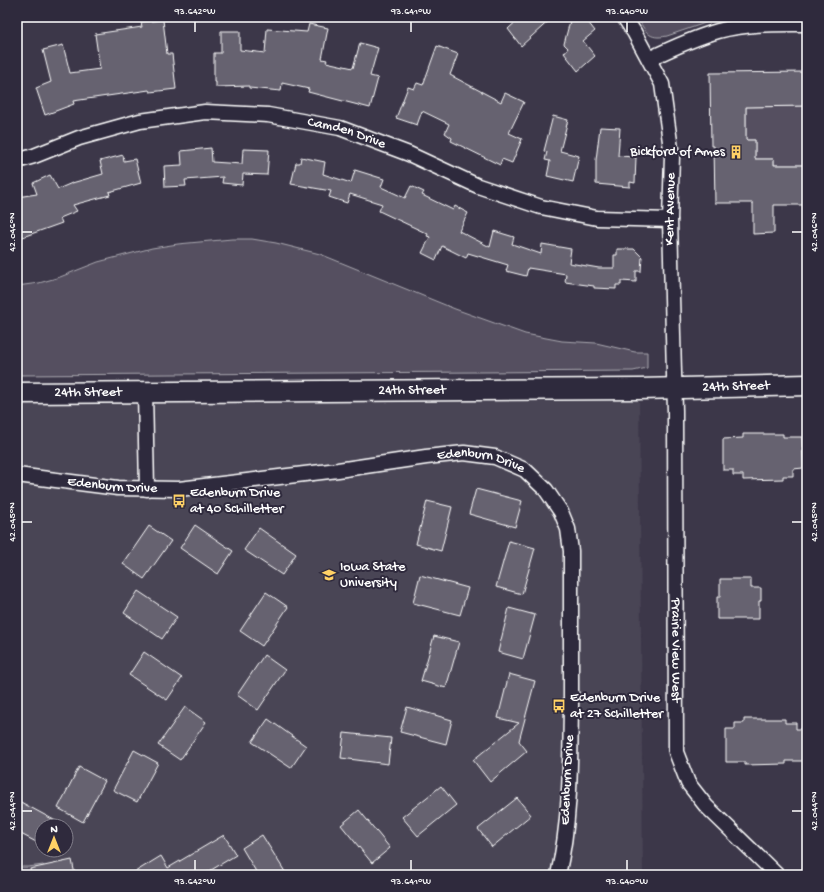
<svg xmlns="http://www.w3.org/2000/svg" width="824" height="892" font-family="'Gochi Hand',sans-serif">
<rect width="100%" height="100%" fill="#3c3749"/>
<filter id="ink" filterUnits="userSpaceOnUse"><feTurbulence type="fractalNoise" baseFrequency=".025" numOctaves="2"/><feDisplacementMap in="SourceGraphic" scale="8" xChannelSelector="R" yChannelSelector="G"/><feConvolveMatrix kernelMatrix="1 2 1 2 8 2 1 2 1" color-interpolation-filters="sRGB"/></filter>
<g filter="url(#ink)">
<path fill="#494455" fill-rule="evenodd" d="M639,389L643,875H17V393ZM42,826H66V850H42Z"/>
<path fill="#555060" stroke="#aaa8b0" d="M637,17H723L667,36C648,40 646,32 637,17Z
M805,106V118L807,119V165H774V159H755V140H746V107Z
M232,239H252L276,243L320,254L455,309L525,334L562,341L596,343L635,352H647V368L633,371L17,375V286L39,283L60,277L98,262L152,248L178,244Z
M43,865L50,871V875H17V867H28Z"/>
<path fill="#666270" stroke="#fff" d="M521,17H553L521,46L508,29Z
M571,17H584L595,31L583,41L595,56L578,71L564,53L568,48L564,44Z
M163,20L167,54H172L176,89L150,92L149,90L73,101L74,104L45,115L36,88L51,82L43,50L63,45L70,73L100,69L95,34L142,27L141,22Z
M309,24L328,28L322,59L327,60L326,62L353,68L360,43L378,48L370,76L378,78L370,108L308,92L309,89L282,83L281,91L249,88V86L216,87V82H214V53H221V31H240V50L265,53L267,29L307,32Z
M437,46L458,54L450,75L501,102L505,93L524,102L509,133L522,139L512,163L502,159L500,165L451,141L452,138L445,133L449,124L422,111L417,125L396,118L408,87L414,89L417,83L423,85Z
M807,72V106L746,107V140H755V159H774V165H807V205H774V233L753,234V203H715L714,146H711L710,73Z
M553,116L568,120L560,151L579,156L573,182L547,176L550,161L545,160L547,152L544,151Z
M600,127L620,128L618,156L636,157L635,183L630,182V187L596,184V160Z
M211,148L212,162L242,164L243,149L269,150L267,175L243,174L242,185L222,183L223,177L185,180L186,186L165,187L164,166L182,165L181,151Z
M123,155L124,161L135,159L141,183L109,192L110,195L73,205L77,211L60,218L62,223L17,239V197L37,194L33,183L50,175L58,189L72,183L103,174L100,161Z
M301,157L325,162L323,174L351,183L355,170L384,179L381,187L405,198L411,186L424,192L422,195L453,210L455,206L468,213L459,231L490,247L494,231L514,237L512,244L541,254L542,244L571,249L569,263L599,268H614V255H617V249H634L642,257L641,271H636V282L621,281V285H616V289L594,288V286L565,282L566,274L528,268L526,276L506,271L508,265L468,253L466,258L442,246L436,260L422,253L430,237L427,236L428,234L379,211L382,204L350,194L347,203L329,197L331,191L291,184L296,163H300Z
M743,434H783V437H802L803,468L793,469V476H783V479L743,480V475H733V470H723V439L743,438Z
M476,489L522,501L515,527L469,514Z
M427,501L452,507L441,551L416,544Z
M195,525L233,551L218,574L180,548Z
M149,526L171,541L144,579L123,564Z
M259,528L296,554L282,575L244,550Z
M509,541L535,548L522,594L496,587Z
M420,575L468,588L460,615L413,603Z
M720,579H751V588H761V601H759V619H717V597H720Z
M138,591L177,617L162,639L124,613Z
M266,592L288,607L262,646L240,631Z
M509,608L535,615L523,659L498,652Z
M434,636L459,642L446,688L421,681Z
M144,652L182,678L167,700L129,675Z
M264,655L285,670L258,710L237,695Z
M509,674L535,681L519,741L527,751L490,782L473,760L519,723L498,718Z
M185,707L206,722L180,760L158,745Z
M407,707L452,720L446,744L400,732Z
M268,719L306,746L291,768L252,742Z
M744,719H785V723H796V729H805V761H786V764L745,765V762H726V729H735V723H744Z
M344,733L391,738L388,764L341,758Z
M134,750L158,763L137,802L113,790Z
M79,767L105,781L83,822L58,808Z
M441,786L456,805L418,836L402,817Z
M517,798L531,815L492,847L478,829Z
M17,800L65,826H42V845L17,832Z
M359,810L390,848L372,863L341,825Z
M224,835L236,855L203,875H130L161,856L168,868Z
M262,835L287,875H258L242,848Z
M72,860L75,875H31L30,869Z"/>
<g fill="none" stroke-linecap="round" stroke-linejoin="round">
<g stroke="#fff" stroke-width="17">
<g id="street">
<path id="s1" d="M624,17L634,32L662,84L672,156L670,220L675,411L676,752L688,783L706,806L777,875"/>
<path d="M649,59C672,48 694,38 718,31C747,23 777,24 807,24"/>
<path id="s2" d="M17,161L34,156L79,138L140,121L205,112L268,115L340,128L409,154L478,186L541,207L597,218L670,220"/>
<path d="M145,392L147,489"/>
<path id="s3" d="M17,475L118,488L179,489L338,470L426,457L464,453L495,457L525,470L546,490L561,512L568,529L571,551C571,602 571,654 571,706C570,763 571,819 558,875"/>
</g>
</g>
<g stroke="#fff" stroke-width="23">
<g id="secondary">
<path id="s4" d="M17,393L639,389L807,385"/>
</g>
</g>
<use href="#street" stroke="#2f2a3d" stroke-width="14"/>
<use href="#secondary" stroke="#2f2a3d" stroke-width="20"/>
</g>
</g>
<path fill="none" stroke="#fff" stroke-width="1.5" d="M195,22V32M411,22V32M627,22V32M22,232H32M792,232H802M22,522H32M792,522H802M22,811H32M792,811H802M195,860V870M411,860V870M627,860V870"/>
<defs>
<g id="building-bare" transform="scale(1.08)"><path d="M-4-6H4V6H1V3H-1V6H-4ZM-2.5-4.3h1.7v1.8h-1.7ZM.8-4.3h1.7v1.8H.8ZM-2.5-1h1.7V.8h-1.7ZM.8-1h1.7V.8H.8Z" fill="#ffd166" stroke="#2f2a3d" stroke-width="2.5" paint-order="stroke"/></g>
<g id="bus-bare" transform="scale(1.08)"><path d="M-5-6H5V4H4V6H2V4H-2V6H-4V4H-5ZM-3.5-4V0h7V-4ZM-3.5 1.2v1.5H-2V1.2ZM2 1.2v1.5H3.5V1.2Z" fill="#ffd166" stroke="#2f2a3d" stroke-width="2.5" paint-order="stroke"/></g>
<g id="university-bare" transform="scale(1.08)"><path d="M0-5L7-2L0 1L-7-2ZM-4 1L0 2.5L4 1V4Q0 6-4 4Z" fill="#ffd166" stroke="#2f2a3d" stroke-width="2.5" paint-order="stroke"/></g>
</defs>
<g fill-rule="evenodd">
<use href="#building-bare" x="736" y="152"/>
<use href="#bus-bare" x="179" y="501"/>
<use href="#university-bare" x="329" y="575"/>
<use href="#bus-bare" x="559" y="706"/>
</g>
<g text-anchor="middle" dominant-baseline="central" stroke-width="4" stroke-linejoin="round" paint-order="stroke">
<g font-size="14" fill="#fff" stroke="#2f2a3d">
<text stroke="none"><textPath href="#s2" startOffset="339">Camden Drive</textPath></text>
<text transform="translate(671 209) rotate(-89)">Kent Avenue</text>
<text stroke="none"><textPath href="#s4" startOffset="719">24th Street</textPath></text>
<text stroke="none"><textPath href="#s4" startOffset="395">24th Street</textPath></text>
<text stroke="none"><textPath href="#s4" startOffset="71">24th Street</textPath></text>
<text stroke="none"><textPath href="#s3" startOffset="468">Edenburn Drive</textPath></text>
<text stroke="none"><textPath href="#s3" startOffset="96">Edenburn Drive</textPath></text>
<text stroke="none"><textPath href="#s1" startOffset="644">Prairie View West</textPath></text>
<text transform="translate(568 780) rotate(-87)">Edenburn Drive</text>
</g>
<g font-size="14" fill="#fff" stroke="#2f2a3d" text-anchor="start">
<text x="725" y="152" text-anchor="end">Bickford of Ames</text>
<text x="190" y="493">Edenburn Drive<tspan x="190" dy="16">at 40 Schilletter</tspan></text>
<text x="340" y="567">Iowa State<tspan x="340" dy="16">University</tspan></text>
<text x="570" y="698">Edenburn Drive<tspan x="570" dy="16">at 27 Schilletter</tspan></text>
</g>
</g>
<rect width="824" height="892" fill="none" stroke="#2f2a3d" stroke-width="44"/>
<g transform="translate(54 838)"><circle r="19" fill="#2f2a3d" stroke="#827f8b"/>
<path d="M0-3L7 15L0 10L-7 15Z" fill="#ffd166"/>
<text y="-6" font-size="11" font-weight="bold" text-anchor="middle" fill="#ffffff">N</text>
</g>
<rect x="22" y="22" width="780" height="848" fill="none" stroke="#fff" stroke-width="1.5"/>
<g font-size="10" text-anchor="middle" fill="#fff">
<text x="195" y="14">93.642°W</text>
<text x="411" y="14">93.641°W</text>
<text x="627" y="14">93.640°W</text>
<text transform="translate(11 232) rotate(-90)" y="4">42.046°N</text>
<text transform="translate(813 232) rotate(-90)" y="4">42.046°N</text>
<text transform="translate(11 522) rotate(-90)" y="4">42.045°N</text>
<text transform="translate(813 522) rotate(-90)" y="4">42.045°N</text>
<text transform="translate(11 811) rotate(-90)" y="4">42.044°N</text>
<text transform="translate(813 811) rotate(-90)" y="4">42.044°N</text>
<text x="195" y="884">93.642°W</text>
<text x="411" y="884">93.641°W</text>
<text x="627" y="884">93.640°W</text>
</g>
</svg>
